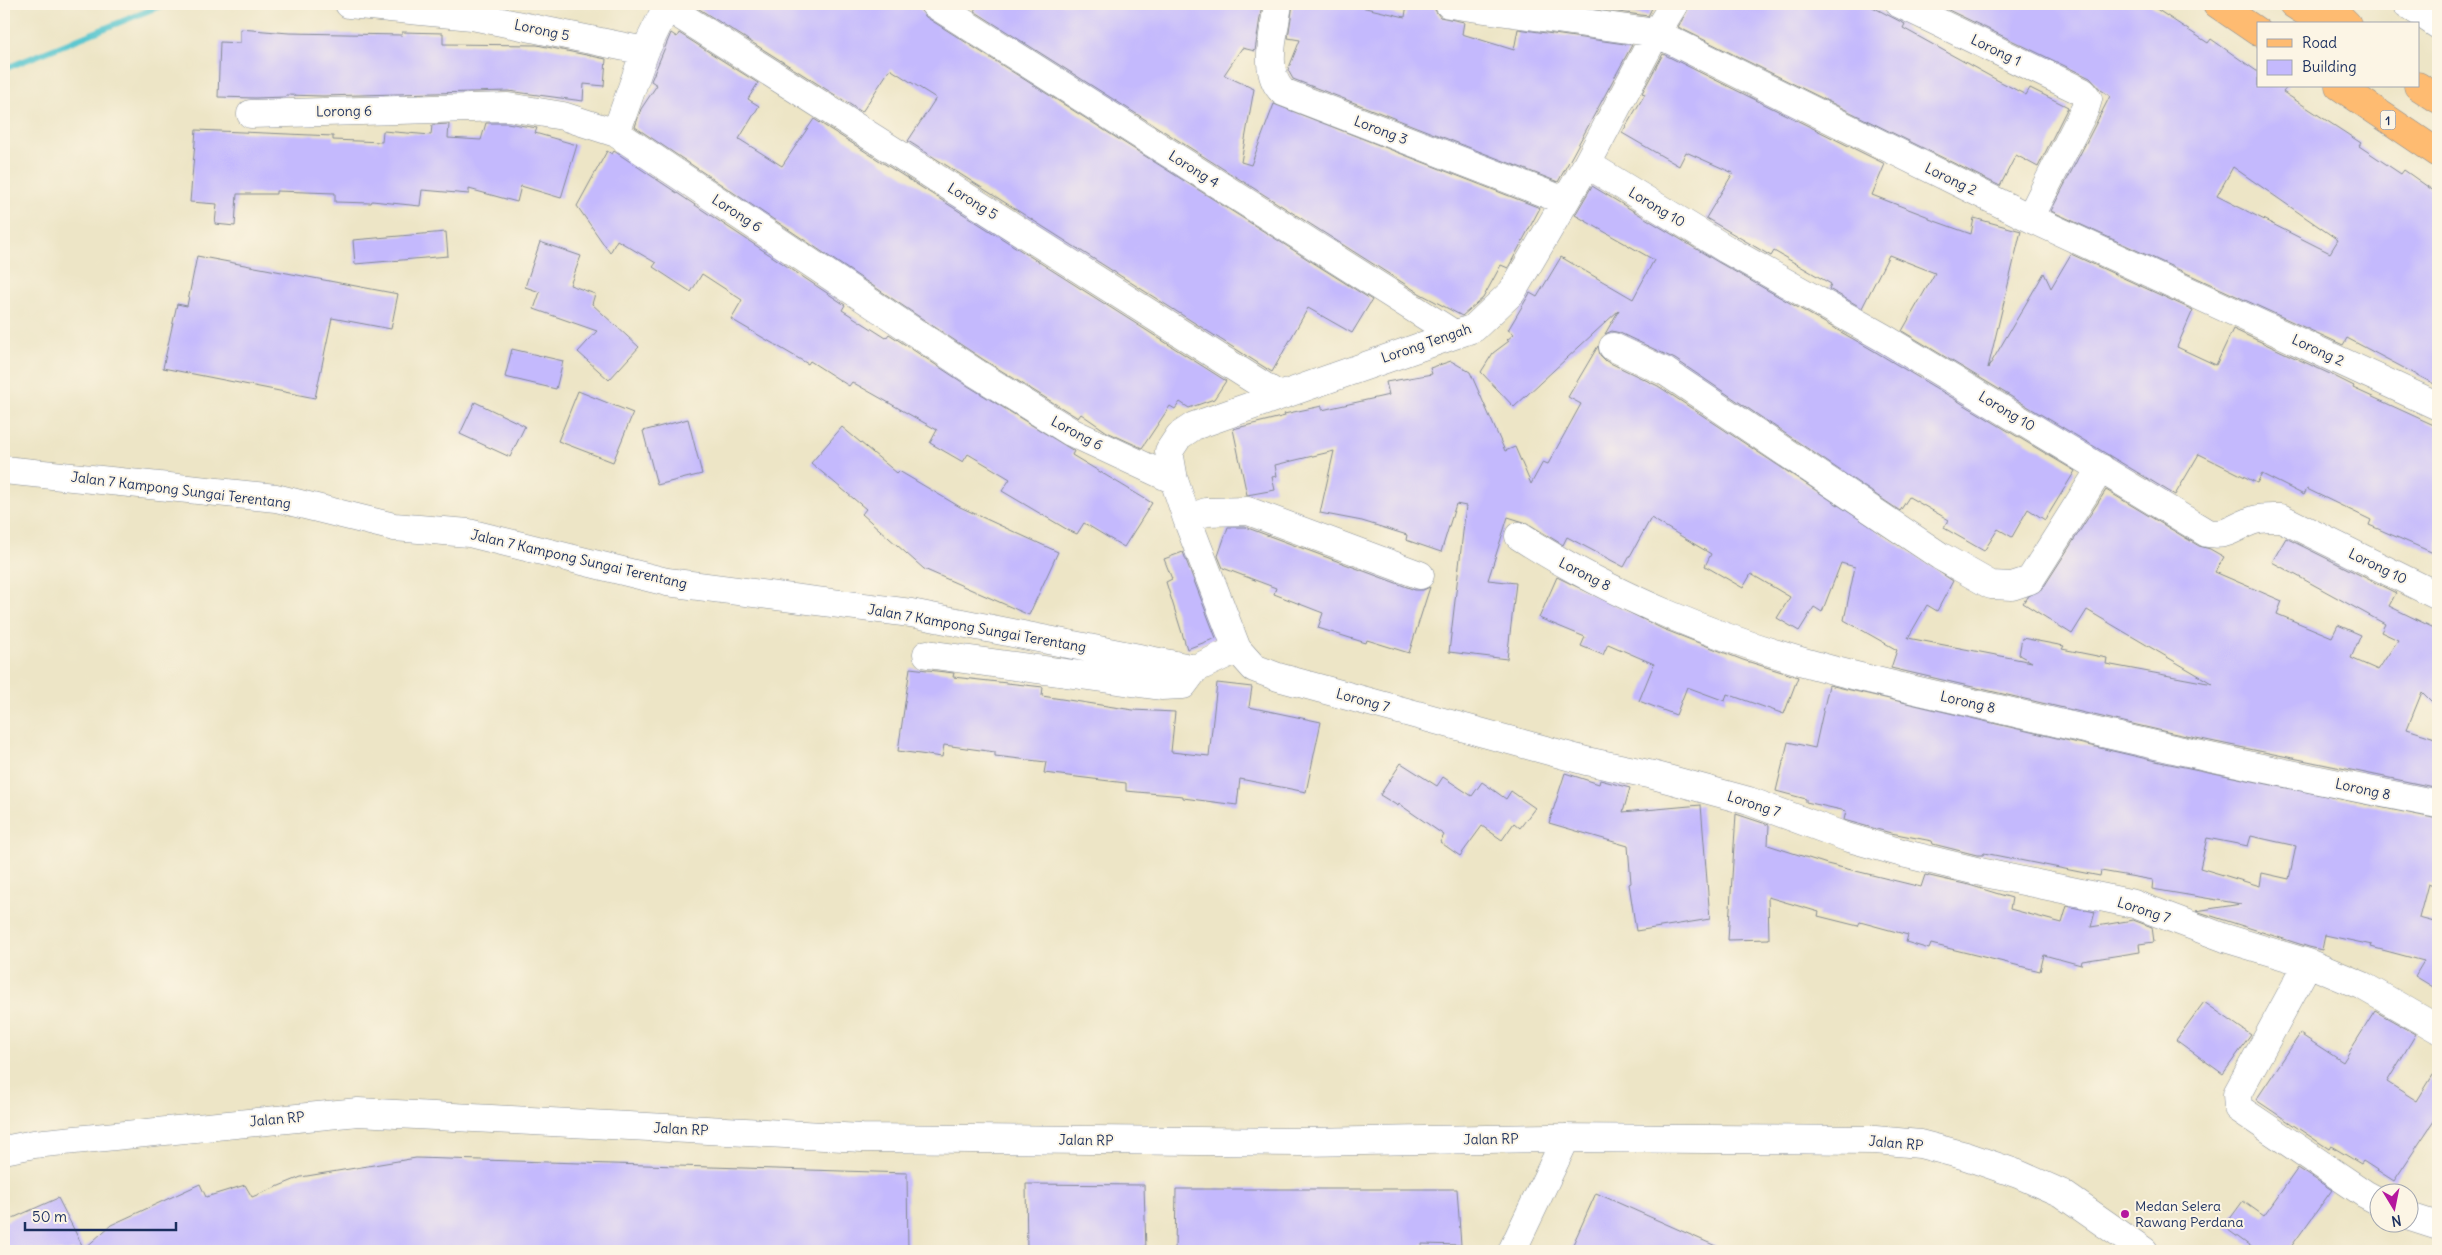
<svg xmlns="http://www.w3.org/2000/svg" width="2442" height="1255" font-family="Delius,sans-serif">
<rect width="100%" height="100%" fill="#fcf5e5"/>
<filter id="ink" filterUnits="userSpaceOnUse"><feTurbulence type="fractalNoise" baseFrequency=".02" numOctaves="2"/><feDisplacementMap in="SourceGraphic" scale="10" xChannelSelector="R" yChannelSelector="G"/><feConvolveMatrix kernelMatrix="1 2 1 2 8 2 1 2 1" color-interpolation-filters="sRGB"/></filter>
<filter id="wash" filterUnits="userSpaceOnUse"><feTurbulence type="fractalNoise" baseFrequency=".0096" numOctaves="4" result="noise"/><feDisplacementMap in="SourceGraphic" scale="20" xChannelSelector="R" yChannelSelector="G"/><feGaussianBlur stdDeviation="1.12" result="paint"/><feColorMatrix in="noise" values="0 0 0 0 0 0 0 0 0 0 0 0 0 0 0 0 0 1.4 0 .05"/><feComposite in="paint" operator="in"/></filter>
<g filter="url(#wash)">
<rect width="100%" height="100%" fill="#ede5c6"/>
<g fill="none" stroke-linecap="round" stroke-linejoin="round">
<path stroke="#59c6cf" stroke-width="6" d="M4,69L165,4"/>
</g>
<g id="blocks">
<path fill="#c4b9fd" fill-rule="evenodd" d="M698,4H911L920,9L926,17L1372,300L1352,333L1308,308L1272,372L908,141L936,98L890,69L862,112L696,7Z
M978,4H1262L1255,51L1242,48L1224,75L1254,89L1241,162L1251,165L1274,104L1540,208L1508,268L1501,265L1483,298L1462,316L1419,293L974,11Z
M1293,4H1348L1405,17L1407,4L1430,8L1431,4H1434L1435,10L1440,17L1464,22L1462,34L1514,50L1518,29L1632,45L1558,182L1293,79L1288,70L1300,40L1288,38Z
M1560,4H1654L1648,16Z
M1691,4H1867L1905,24L1903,28L1997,80L2026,95L2030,88L2068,107L2038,167L2016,155L2000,186L1678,27Z
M1936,4H2149L2208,43L2211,39L2258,72V86H2288L2283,92L2361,143L2359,146L2401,174L2404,170L2438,194V386L2347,338L2343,345L2051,211L2110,96L2101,90L2090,78ZM2233,167L2338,240L2330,253L2217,196Z
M240,29L289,33L402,35V32L443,33V44L537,45L606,59L604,86L584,84L583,101L508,91L323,96L286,95V97L255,98L218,97L220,42L240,43Z
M671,33L677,37L679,33L758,83L748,99L759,106L739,139L782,166L814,119L1226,381L1214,399L1189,408L1180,402L1175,409L1170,406L1142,448L1107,432L1081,414L1078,418L984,360L635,127L641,109L657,85L651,81Z
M1663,54L1885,164L1872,195L1929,217V219L1971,234L1974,218L2021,231L1988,368L2044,273L2051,288L2071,254L2193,310L2177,347L2216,365L2233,329L2330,374L2354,386L2353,388L2438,427V555L2369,525L2371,520L2307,489L2304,495L2262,474L2257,483L2199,454L2175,495L1902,331L1935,273L1889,255L1862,308L1829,289L1831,284L1774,251L1771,256L1706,218L1733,173L1686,152L1679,166L1622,133L1645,94L1642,93Z
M486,123H507L537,128L535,133L577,145L561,198L521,186L517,202L469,189V194L422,190L420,206L372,201L371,203L335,202V193L276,191V194H237L235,226L215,224L217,204L190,202L196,130L333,136V140L382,142L383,131L431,135L432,125L449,124L448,138L481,140Z
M607,151L612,154L614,151L845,305L842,310L886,338L889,334L968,386L1074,451L1072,455L1152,503L1124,547L1084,523L1077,534L1068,530L1002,491L1010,479L968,454L963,462L930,443L937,430L852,382L849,386L810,361L808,364L731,319L742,300L702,274L691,292L653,267L656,263L617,240L610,253L577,206Z
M1592,186L1718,262L1869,348L2075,471L2045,520L2028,509L2012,537L1998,529L1984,551L1944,528L1949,520L1909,497L1900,511L1675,359L1620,333L1612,331L1605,334L1619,310L1514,407L1481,372L1493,353L1509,341L1507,340L1514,334L1508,330L1530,293L1537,297L1561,257L1633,299L1654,260L1575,215Z
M446,232L448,256L355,264L353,240Z
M540,242L581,256L570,285L595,294L592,304L639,347L609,380L578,352L597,331L534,309L540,292L525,287Z
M197,256L398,294L391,329L332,318L315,398L163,368L177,304L187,306Z
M1598,346L1600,355L1606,361L1658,386L1953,581L1937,611L1927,605L1908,638L2032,662L2019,655L2022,638L2064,646L2062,649L2107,658L2106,664L2213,684L2087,610L2072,634L2023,603L2027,597L2043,588L2106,490L2199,546L2210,549L2224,557L2215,572L2282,601L2277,614L2332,637L2338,625L2361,635L2351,658L2378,670L2398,640L2381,632L2385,624L2272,562L2286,538L2396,593L2389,606L2438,630V708L2422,692L2407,729L2438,739V788L2167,732L1891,668L1897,650L1844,620L1855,567L1841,563L1822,612L1814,607L1799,631L1777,618L1790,597L1751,574L1743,588L1705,566L1711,554L1651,518L1624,567L1567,537L1563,545L1527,523L1508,517L1488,580L1516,583L1507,659L1449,652L1466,506L1456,504L1441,552L1406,540L1407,535L1362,521L1320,513L1334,451L1275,465L1277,476L1272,477L1275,490L1247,495L1233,429L1285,416L1284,414L1322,406V410L1389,395L1386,382L1432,374L1430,368L1451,361L1470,372L1505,451L1515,447L1531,484L1543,462L1548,464L1581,404L1568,397Z
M512,349L563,361L556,389L505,377Z
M578,391L633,413L613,462L558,441Z
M475,402L525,426L510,457L460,434Z
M688,419L702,474L657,485L643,431Z
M842,427L897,473L899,471L960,507L1058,552L1029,615L924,569L862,514L866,509L811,463Z
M1228,527H1245L1415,590H1423L1430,587L1409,653L1367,640L1366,643L1318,628L1323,613L1274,594L1276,588L1223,568L1218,556Z
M1183,552L1216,638L1187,649L1166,582L1172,579L1164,559Z
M1557,577L1663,629L1743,660L1798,677L1784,714L1727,694L1725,701L1687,687L1676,715L1639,701L1654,664L1608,644L1603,655L1581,646L1585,637L1539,618Z
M910,668L954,673L953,677L1043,687L1042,696L1133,710L1175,712L1171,752L1209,756L1217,683L1252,687L1249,707L1321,722L1306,792L1240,779L1237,805L1183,798V796L1126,791V783L1044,773L1046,762L995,756V752L944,745L942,757L898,751Z
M1829,685L2160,762L2438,819V888L2428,884L2419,918L2438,923V990L2415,976L2424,961L2371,947L2372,945L2325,935L2322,950L2309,947L2196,911L2241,904L2152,889L2153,880L2101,871L2100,876L1984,853L1983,855H1977L1933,844L1932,841L1891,833L1851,822L1844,820L1846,811L1806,802V799L1776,791L1788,742L1815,748ZM2251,836L2296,846L2289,879L2262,873L2260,886L2200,868L2207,838L2248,846Z
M1401,763L1437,786L1443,777L1472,796L1482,782L1506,799L1511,791L1535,808L1520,828L1514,823L1502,840L1482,826L1460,856L1440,842L1444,835L1399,804L1398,806L1380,795Z
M1565,773L1599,784L1600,780L1630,788L1623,812L1701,805L1710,919L1636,931L1629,884L1631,883L1628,846L1549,823Z
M1736,814L1769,825L1768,845L1827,864L1921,887L1925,875L1969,885L2012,898L2010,909L2062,923L2067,906L2095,912L2091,927L2133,920L2152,927L2154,942L2139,944L2140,952L2082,961L2081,965L2044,955L2040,971L1931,944L1929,949L1906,942L1908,935L1860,922L1858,926L1818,916L1819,912L1768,897L1769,939L1728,940Z
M2204,1002L2251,1035L2223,1074L2176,1040Z
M2375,1011L2416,1034L2387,1082L2417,1101L2438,1067V1115L2394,1181L2363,1161L2361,1164L2331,1146L2329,1149L2256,1100L2300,1034L2343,1062Z
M416,1158L907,1173L908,1251H4V1222L58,1198L84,1249L111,1225L200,1184L206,1197L245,1185L252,1197L301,1177Z
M2298,1168L2332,1190L2288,1251H2257L2224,1227L2243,1201L2264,1216Z
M1026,1184L1144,1185L1146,1251H1027Z
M1176,1189H1457L1461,1245L1422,1244V1251H1175Z
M1596,1193L1727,1251H1570Z"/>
</g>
</g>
<g filter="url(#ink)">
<use href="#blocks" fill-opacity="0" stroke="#848a92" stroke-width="1"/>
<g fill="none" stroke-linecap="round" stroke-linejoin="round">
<g stroke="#848a92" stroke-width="29">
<path id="minor" d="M349,4L472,16L645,51
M934,4L1454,334
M1278,4C1275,30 1261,72 1283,92L1565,201
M1449,4L1656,33L2030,218L2438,406
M1674,4L1656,33L1587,164L1512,292L1474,328L1194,426L1179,436L1169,451L1174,480L1187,519L1237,649L1254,668L1278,677L1586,761L1653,775L1749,801L1846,837L1906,854L1985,873L2134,904L2225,938L2308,963L2363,986L2438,1029
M1900,4L2083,92L2088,99L2085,109L2030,218
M2407,4L2438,25
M667,7L1278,395
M251,114L508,107L563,116L616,133L976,373L1071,432L1174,480
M616,133L645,51L668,4
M1587,164L1726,249L1884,338L2207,533C2228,536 2231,529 2249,522C2259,517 2270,518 2281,518L2438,596
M1613,347L1666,372L1940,556L1991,585L2012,586L2030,580L2101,468
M4,470L276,498L394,527L469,533L667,582L911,613L1195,669L1237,649
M1187,519L1206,512L1248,511L1420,575
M1519,536C1612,596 1722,641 1829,669C1885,684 1942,696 1999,709C2145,744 2291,775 2438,804
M927,654L1161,686L1183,685L1195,669
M2308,963L2237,1094L2238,1108L2365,1194L2380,1202
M4,1150L34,1144L358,1112L862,1138L1303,1142L1549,1138L1875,1140L1920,1144L1966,1156L2018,1174L2061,1193L2144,1251
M2410,1217L2438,1226
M1512,1251L1566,1138"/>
</g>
<g stroke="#848a92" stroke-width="29">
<path id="major" d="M2217,4L2258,32
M2293,4L2324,24
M2327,4L2347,24
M2339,86L2438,153
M2418,86L2438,99"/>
</g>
<use href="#minor" stroke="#fff" stroke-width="28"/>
<use href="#major" stroke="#febb71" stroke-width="28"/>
</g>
</g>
<circle fill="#b5179e" stroke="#fcf5e5" stroke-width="2" cx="2125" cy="1214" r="5"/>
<g text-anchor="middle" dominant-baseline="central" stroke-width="4" stroke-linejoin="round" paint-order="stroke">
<rect fill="#fcf5e5" stroke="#5e6a86" stroke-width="1" x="2380.5" y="110.5" width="15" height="19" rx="4"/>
<g font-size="12" font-weight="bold" fill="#1b2f5e">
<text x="2388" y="120">1</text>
</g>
<g font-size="14" fill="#1b2f5e" stroke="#fcf5e5">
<text transform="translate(542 30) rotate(12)">Lorong 5</text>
<text transform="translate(1996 50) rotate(26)">Lorong 1</text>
<text transform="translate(344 111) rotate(-1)">Lorong 6</text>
<text transform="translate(1381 130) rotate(21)">Lorong 3</text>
<text transform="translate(1194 169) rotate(32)">Lorong 4</text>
<text transform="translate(1951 179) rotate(26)">Lorong 2</text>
<text transform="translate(973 201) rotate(32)">Lorong 5</text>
<text transform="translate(1657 207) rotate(31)">Lorong 10</text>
<text transform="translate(737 213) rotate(33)">Lorong 6</text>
<text transform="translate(1426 343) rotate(-19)">Lorong Tengah</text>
<text transform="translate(2318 350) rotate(25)">Lorong 2</text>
<text transform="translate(2007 411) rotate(31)">Lorong 10</text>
<text transform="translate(1077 433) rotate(28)">Lorong 6</text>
<text transform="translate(181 490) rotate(7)">Jalan 7 Kampong Sungai Terentang</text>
<text transform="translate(579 559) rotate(13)">Jalan 7 Kampong Sungai Terentang</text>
<text transform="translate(2378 566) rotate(26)">Lorong 10</text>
<text transform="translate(1585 574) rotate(27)">Lorong 8</text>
<text transform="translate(977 628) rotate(10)">Jalan 7 Kampong Sungai Terentang</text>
<text transform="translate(1363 700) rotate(15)">Lorong 7</text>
<text transform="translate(1968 702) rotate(13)">Lorong 8</text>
<text transform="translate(2363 789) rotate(12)">Lorong 8</text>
<text transform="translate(1754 804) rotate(18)">Lorong 7</text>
<text transform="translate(2144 910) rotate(18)">Lorong 7</text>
<text transform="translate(277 1119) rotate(-5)">Jalan RP</text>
<text transform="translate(681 1129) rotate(3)">Jalan RP</text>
<text transform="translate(1491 1139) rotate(-1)">Jalan RP</text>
<text transform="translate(1086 1140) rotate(1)">Jalan RP</text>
<text transform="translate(1896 1143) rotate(5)">Jalan RP</text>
</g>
<g font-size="14" fill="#1b2f5e" stroke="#fcf5e5" text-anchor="start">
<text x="2135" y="1206">Medan Selera<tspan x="2135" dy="16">Rawang Perdana</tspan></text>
</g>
</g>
<rect width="2442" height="1255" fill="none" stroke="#fcf5e5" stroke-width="20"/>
<rect x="2257" y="22" width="162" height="65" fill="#fcf5e5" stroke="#a2a6af"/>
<rect x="2267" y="39" width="25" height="8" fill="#febb71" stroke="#a2a6af"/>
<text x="2302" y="48" font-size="15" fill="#1b2f5e">Road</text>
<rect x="2267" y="60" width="25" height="15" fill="#c4b9fd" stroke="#a2a6af"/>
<text x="2302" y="72" font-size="15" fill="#1b2f5e">Building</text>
<g transform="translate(2394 1208) rotate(170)"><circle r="24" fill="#fcf5e5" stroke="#a2a6af"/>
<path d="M0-4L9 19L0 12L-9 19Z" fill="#b5179e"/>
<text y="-8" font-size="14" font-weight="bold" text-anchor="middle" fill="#1b2f5e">N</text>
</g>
<path d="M25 1222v8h151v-8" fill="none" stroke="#1b2f5e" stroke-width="2.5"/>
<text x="32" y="1222" font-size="15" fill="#1b2f5e" stroke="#fcf5e5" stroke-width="4" paint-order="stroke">50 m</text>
</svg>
